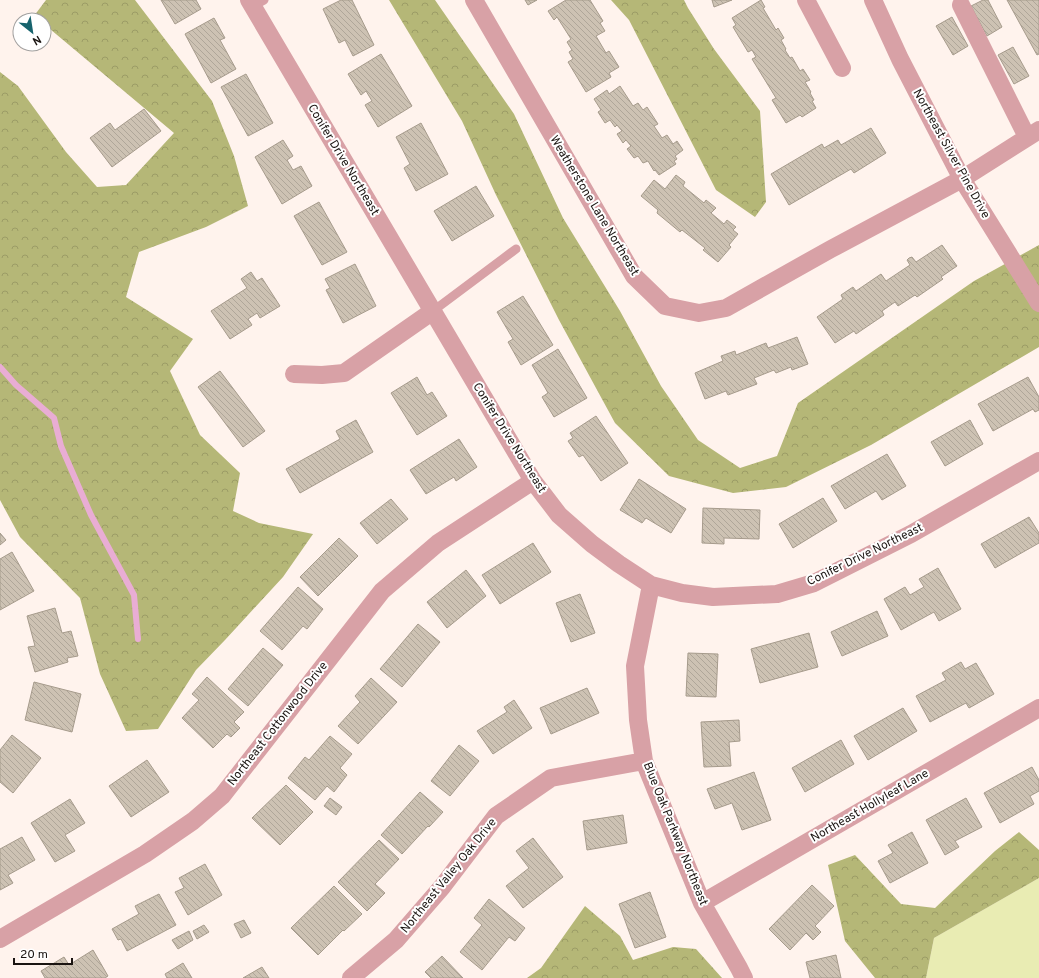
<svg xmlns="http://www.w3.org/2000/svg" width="1039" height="978" font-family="Overpass,sans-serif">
<defs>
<pattern id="forest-crowns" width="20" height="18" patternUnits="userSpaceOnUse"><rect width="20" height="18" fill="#b5b777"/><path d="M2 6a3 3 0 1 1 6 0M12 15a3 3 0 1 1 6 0" fill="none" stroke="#9b9c66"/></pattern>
<pattern id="building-back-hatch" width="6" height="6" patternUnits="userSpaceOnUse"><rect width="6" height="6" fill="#cdc2b3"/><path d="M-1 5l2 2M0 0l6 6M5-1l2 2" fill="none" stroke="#afa699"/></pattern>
</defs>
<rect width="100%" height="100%" fill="#fff3ed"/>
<path fill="#e9ecb3" d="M1039,878V978H926L934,938Z"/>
<path fill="url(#forest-crowns)" d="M46,0H135L212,101L234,156L248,206L206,227L139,252L126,297L193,339L170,371L200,435L240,473L233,511L259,523L313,534L283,577L225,640L196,670L158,729L126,731L100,674L80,598L20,537L0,500V72L18,86L66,152L97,187L126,185L174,133L44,24V20H40L34,16Z
M389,0H435L514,114L563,218L620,311L661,386L698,440L740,468L777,456L798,403L974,281L1039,245V347L871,445L786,487L733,493L669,476L615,423L559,320L496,195L462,121Z
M611,0H684L688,8L714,49L760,111L766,202L755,217L716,190L629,20Z
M1019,832L1039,850V878L934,938L926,978H875L845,941L828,865L855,855L901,904L935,908L995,851Z
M585,906L620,936L633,960L673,947L696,949L722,978H527L541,968Z"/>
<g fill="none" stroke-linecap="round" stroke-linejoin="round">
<path stroke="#e9add4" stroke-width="6" d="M0,367L16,385L54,418L61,446L91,515L134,595L138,639"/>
</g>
<path fill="url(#building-back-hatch)" stroke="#a69b8c" d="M161,0H196L201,9L175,24Z
M341,0H352L374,45L353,56L345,40L339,43L323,9Z
M525,0H537L528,5Z
M566,0H590L603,21L600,23L605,31L596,36L606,53L609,51L619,67L609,73L611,77L586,92L568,62L573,59L569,52L572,50L567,42L571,39L557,17L554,20L548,11Z
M712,0H732L714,7Z
M761,0L765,7L763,8L776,30L778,28L784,38L781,40L786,49L785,50L790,58L792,57L800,71L803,69L810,80L805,82L811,92L810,93L814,100L812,101L816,108L802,117L800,115L786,123L772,100L776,98L752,59L756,57L752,50L748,52L733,27L736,25L732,18Z
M983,0H988L1002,27L987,36L971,6Z
M1007,0H1039V54L1037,55Z
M952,17L968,46L953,55L936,26Z
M214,18L225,38L220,40L236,69L211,83L185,34Z
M1013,47L1029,76L1014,84L998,55Z
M381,54L412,106L378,127L365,105L372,101L366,91L361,95L348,74Z
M246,74L273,123L248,136L221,87Z
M620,86L633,106L638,103L643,110L647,107L658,124L654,126L662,138L667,135L673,144L677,141L683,150L675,156L677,159L674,161L676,164L659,175L655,170L654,171L648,161L643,163L638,156L634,158L627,149L631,146L626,140L623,143L617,134L622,131L617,125L615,127L610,120L605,123L598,112L601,110L594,99L607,90L609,94Z
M144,109L161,131L112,167L90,138L110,123L115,130Z
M421,123L448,174L416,191L404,168L410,164L396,137Z
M871,128L886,153L854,173L851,169L789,205L771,174L822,144L824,148L838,140L841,145Z
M283,140L293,156L287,160L293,170L301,166L312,186L282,204L255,157Z
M676,175L685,182L683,186L704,203L706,200L716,208L711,213L724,224L727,220L736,227L733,230L738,234L729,245L731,247L718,262L703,250L705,248L682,230L680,232L657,213L658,210L641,196L654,180L665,189Z
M476,186L494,216L452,241L434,211Z
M319,202L347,252L322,265L294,216Z
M942,245L957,266L941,277L943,279L917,297L915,295L898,306L895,302L882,311L884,315L856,334L854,331L835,343L817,317L843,299L841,295L853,287L856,291L881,274L886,281L910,265L907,260L909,258L912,257L916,262Z
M355,264L376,306L343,323L326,290L330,288L325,279Z
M251,272L257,281L262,278L280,306L260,318L257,313L248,319L252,325L230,339L211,311L247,288L241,279Z
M523,296L553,345L521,365L508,342L513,339L497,312Z
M797,337L808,364L792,370L791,367L776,373L774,370L754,378L757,384L728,395L726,391L705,399L695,373L723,361L721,356L735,351L736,355L766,343L768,348Z
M558,349L587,398L554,417L542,397L548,393L532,365Z
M220,371L265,431L243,447L198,387Z
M417,377L427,395L432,392L447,416L417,435L391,393Z
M1028,377L1039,397V410L1035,412L1033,409L993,431L978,404Z
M596,416L628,463L601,481L583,455L579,457L568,441L573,438L570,433Z
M356,420L373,452L300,493L286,469L340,439L336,431Z
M970,420L983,444L945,466L931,442Z
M459,439L477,467L456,481L454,477L426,494L410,470Z
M887,454L906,486L882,500L876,491L845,509L831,486Z
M639,479L686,509L671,533L646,518L642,523L620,510Z
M823,498L837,521L793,548L779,524Z
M391,499L408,519L377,544L360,523Z
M703,508L760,510L759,539L724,538V544L702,543Z
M1029,517L1039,533V543L995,568L981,544Z
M0,533L6,540L0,545Z
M339,538L358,556L318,596L300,577Z
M533,543L551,572L500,604L482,575Z
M12,552L34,591L0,610V559Z
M938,568L961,609L939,621L934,612L901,630L884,599L905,587L910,595L924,587L919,579Z
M466,570L486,596L447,628L427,602Z
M298,587L323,609L307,629L303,626L282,650L260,631Z
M580,594L595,633L571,642L556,603Z
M55,608L62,633L71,631L78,656L67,658L68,662L35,672L28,647L35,646L27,616Z
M877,611L888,636L842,656L831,632Z
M418,624L440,642L402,687L380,669Z
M809,633L818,667L760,683L751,649Z
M263,648L283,665L248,706L228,689Z
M688,653L718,654L716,697L686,696Z
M961,662L965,669L976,663L994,694L969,708L966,703L930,722L916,696L946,680L942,673Z
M207,677L244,712L234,722L240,728L231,737L227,734L213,748L182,718L199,700L192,694Z
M371,678L397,702L358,744L338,726L360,702L355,696Z
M34,682L81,694L72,732L25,720Z
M587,688L599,713L551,734L540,708Z
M514,700L532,728L493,754L477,731L507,712L504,707Z
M903,708L917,731L868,760L854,736Z
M739,720L740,741L729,742L731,766L704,767L701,722Z
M12,735L41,758L13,793L0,782V750Z
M330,736L352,754L340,768L347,775L334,792L327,786L315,800L288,778L305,757L309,760Z
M841,740L854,764L805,792L792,768Z
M459,745L479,761L450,796L431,781Z
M147,760L169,792L131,817L109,786Z
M1032,767L1039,780V791L1030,796L1034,804L1000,823L984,793Z
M754,772L771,820L742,830L732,803L715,809L707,789Z
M286,785L313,812L280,845L252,818Z
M420,792L443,812L429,827L428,826L402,854L381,835Z
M330,798L342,807L336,815L324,806Z
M966,798L982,827L955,841L959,847L945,855L926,820Z
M70,799L85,823L65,835L75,851L55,862L31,823Z
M623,815L627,843L587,850L583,821Z
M912,832L928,863L890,883L878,861L893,853L888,845Z
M22,837L35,860L8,875L13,883L0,890V849Z
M533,838L563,877L523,908L506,886L529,868L516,851Z
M379,840L399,859L375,884L385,893L367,911L338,882Z
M205,864L222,895L188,915L175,892L184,888L179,878Z
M812,885L834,906L815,926L821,932L813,940L806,933L790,950L769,929Z
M334,886L362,914L344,931L343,930L318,955L291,928Z
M650,892L666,937L635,948L619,904Z
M159,894L176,925L127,951L121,939L118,940L112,929L139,914L135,906Z
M489,899L525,928L515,941L509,937L482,970L460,952L482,925L474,918Z
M244,920L251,933L241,938L234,924Z
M204,925L209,932L197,939L193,931Z
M189,931L193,940L178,949L172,940Z
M93,950L108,976L105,978H45L41,971L64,957L69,965Z
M836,955L841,978H810L806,962Z
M442,956L463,978H431L425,972Z
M183,963L192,978H167L165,974Z
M262,967L269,978H243Z"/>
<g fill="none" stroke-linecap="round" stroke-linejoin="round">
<path stroke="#d8a1a6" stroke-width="9" d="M253,6L264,0
M433,311L516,249"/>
<path stroke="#d8a1a6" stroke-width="18" d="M249,0L533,481L559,515L592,544L619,564L651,585L682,593L713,597L777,594L814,583L911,534L1039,461
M474,0L634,276L665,306L699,313L726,308L831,249L962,179L1039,130
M806,0L842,68
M873,0L900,59L962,179L1039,303
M961,5L1027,137
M294,374L322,375L344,373L433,311
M651,585L635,666L638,720L644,761L702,903L739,968L744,978
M702,903L1039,708
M0,939L145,854L193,821L222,796L382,591L438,543L533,481
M351,978L396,940L442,887L496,816L551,778L644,761"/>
</g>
<g text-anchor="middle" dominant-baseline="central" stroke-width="4" stroke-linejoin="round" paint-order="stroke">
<g font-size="12" fill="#1a1411" stroke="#fff">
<text transform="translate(951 154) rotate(61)">Northeast Silver Pine Drive</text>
<text transform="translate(343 160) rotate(59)">Conifer Drive Northeast</text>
<text transform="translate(594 206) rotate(59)">Weatherstone Lane Northeast</text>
<text transform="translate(509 438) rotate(58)">Conifer Drive Northeast</text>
<text transform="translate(865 555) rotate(-26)">Conifer Drive Northeast</text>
<text transform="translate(278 724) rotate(-52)">Northeast Cottonwood Drive</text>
<text transform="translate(870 806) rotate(-30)">Northeast Hollyleaf Lane</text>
<text transform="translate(675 834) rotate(68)">Blue Oak Parkway Northeast</text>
<text transform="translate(449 876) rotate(-51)">Northeast Valley Oak Drive</text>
</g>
</g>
<g transform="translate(32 32) rotate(150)"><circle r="19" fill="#ffffff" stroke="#a3a1a0"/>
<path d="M0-3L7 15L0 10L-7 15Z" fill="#17636d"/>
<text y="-6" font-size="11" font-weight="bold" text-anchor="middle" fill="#1a1411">N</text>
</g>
<path d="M14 958v6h58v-6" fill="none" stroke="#1a1411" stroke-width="2"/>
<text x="20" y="958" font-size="12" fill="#1a1411" stroke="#ffffff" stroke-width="3" paint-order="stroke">20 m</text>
</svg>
